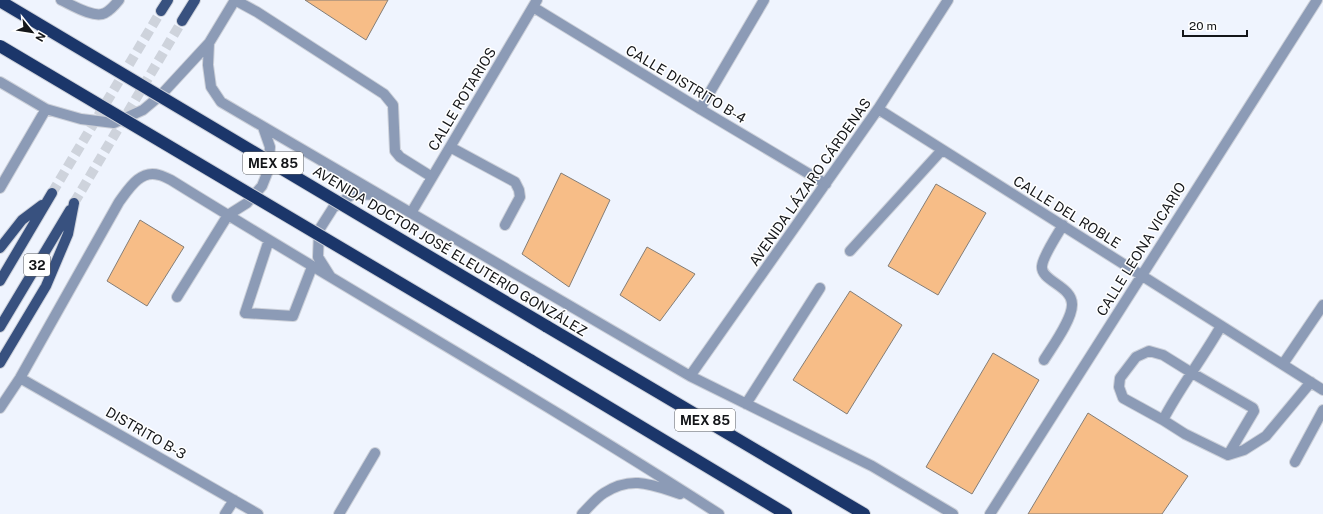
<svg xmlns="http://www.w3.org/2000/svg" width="1323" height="514" font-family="'Public Sans',sans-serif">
<rect width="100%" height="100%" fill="#eff4fe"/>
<path fill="#f7bd87" stroke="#847d76" d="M305,0H388L366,40Z
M561,173L610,200L569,287L522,254Z
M936,184L986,213L938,295L888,266Z
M140,220L184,247L147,306L107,281Z
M647,247L695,274L660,321L620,295Z
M850,291L902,325L847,414L793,380Z
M993,353L1039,380L972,494L926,467Z
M1088,413L1188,476L1162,514H1028Z"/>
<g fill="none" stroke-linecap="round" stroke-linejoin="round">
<path stroke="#ced3dc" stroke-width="10" stroke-dasharray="10 5" stroke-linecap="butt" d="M52,193L161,11
M74,203L182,21"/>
<g stroke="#ccd0d9" stroke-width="12">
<path id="minor" d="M61,0C72,5 94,19 105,13C111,10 115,5 119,0
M235,0L257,12L384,94L393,105L395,151L400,157L432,177
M533,7L700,109L826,184
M209,43L208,65L211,87L221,102L690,376L872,466L953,514
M0,82L46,109L81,119L114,123L143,110L161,95L209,43L235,0
M700,109L764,0
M878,109L1323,390
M450,147L515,182L519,190L520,197L505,225
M0,188L46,109
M411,213L537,0
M269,240L245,313L293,316L312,267
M850,251L942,150
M330,276L318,257L319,230L333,208L353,194L379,195
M177,297L228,215L247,203L262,186L268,171L270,147L263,127
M1221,326C1203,358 1180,387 1163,420L1185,434L1228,455L1244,450L1266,436L1311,382
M1044,360C1052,347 1072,320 1072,305C1073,286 1040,281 1042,266C1043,256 1057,235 1063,225
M1283,364L1323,305
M690,376L878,109L948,0
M20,378L258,514
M746,404L820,288
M0,408L20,378L119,202C128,190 140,169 159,175C163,176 167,178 171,180C353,293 539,398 719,514
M1163,420L1123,398L1119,387L1120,378L1136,357L1149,351L1163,355L1192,373L1253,408L1254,411L1228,455
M1295,462L1323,410
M225,514L234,500
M339,514L375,453
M582,514C589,507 596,498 604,493C632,475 652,485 680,494
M990,514L1317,0"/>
</g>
<g stroke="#ccd0d9" stroke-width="12">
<path id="major" d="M161,11L168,0
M182,21L195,0
M0,248L22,220L42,205
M0,281L52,193
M0,327L70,210
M0,363L46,286L68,234L74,203"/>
</g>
<g stroke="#ccd0d9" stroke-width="14">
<path id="highway" d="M546,326L864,514
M530,360L786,514"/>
</g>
<use href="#minor" stroke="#8c9bb6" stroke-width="10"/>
<use href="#major" stroke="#38517f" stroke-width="10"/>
<use href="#highway" stroke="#1b366a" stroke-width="12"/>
<g stroke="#ccd0d9" stroke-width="14" stroke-linecap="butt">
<path id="highway-bridge" d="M0,1L546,326
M0,46L530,360"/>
</g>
<use href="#highway-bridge" stroke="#1b366a" stroke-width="12"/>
</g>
<g text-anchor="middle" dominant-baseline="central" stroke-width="3" stroke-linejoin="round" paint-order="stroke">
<g fill="#fff" stroke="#5a5c5e" stroke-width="1">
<rect x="243" y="152" width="60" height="22" rx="3"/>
<rect x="24" y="254" width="26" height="22" rx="3"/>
<rect x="675" y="409" width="60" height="22" rx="3"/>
</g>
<g font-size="13" font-weight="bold" fill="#141619">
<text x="273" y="163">MEX 85</text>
<text x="37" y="265">32</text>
<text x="705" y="420">MEX 85</text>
</g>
<g font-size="14" fill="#141619" stroke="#fff">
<text transform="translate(686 84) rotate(31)">CALLE DISTRITO B-4</text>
<text transform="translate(462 99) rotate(-59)">CALLE ROTARIOS</text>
<text transform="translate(810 182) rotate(-55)">AVENIDA LÁZARO CÁRDENAS</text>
<text transform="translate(1067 212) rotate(32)">CALLE DEL ROBLE</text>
<text transform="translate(1141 249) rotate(-58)">CALLE LEONA VICARIO</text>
<text transform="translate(450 251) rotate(31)">AVENIDA DOCTOR JOSÉ ELEUTERIO GONZÁLEZ</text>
<text transform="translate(146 433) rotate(30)">DISTRITO B-3</text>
</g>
</g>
<g transform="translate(32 32) rotate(120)" stroke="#ffffff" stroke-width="3" paint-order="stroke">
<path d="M0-3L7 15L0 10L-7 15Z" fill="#141619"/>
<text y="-6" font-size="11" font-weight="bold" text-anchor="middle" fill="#141619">N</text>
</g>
<path d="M1183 30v6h64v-6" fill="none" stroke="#141619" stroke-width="2"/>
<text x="1189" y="30" font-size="12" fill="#141619" stroke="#ffffff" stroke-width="3" paint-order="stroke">20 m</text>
</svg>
